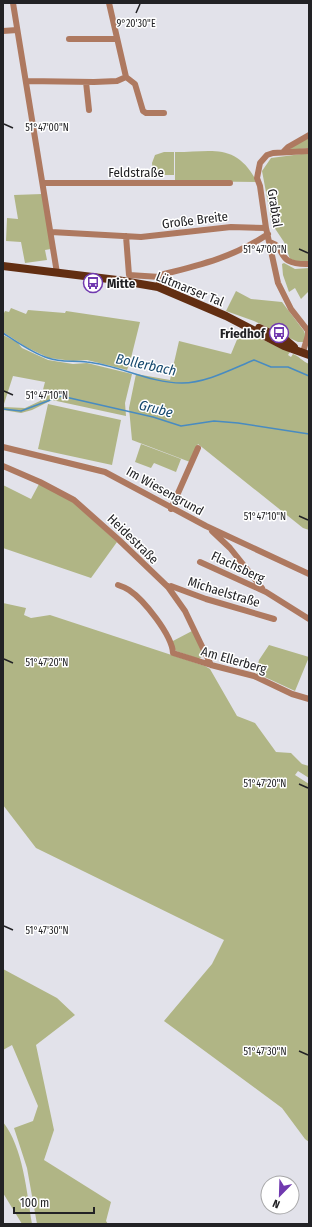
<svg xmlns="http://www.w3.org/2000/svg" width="312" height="1227" font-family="'Fira Sans Condensed',sans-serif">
<rect width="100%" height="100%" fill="#e2e2ea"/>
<path fill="#b0b585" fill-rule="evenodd" d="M309,137V148L290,150L292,147Z
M164,152H174V175H153L152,163L155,155Z
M175,152C213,152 236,142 257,182L175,181Z
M309,153V261H296L290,259L284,242L272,224L262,171L271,158Z
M42,194L51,249L45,250L47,260L25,263L21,242L6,241L7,218L18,219L14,195Z
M284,263L295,269L309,268V291L301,299L295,288L289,292L283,275L282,264Z
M236,291L251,299L282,302L304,331L306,337L304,342H298L254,321L226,311Z
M11,308L26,314L28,310L65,313L66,311L140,322L130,362L127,370L87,360L73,361L49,358L26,347L3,332V315L5,311L9,312Z
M241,330L290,352L288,355L291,357L293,354C299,356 302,361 309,364V530L303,528L198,444L190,462L132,440L129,408L136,374L170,380L179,341L231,354Z
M3,335L17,342L22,348L48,360L73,364L87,363L132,374L125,403L126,416L52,400L32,410L21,413L3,410ZM13,376L45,382L40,401L25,408L3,407Z
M48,404L121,420L112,465L38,449Z
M141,444L181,459L176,472L154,463L151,468L135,462Z
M39,484L73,502L117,542L91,578L3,548V485L31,499Z
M3,603L26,608L24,615L31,618L50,615L205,666L210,669L237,716L255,723L276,752L291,753L302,764L309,766V778L298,771L295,775L309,784V1142L305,1139L282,1108L164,1021L212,964L224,940L36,848L3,805Z
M192,631L204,655L199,659L176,651L171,642Z
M269,645L309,657L295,691L256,673L259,660Z
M3,969L57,998L75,1015L36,1045L54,1130L44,1160L111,1202L106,1221L108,1224H37L27,1168L14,1128L33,1121L38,1106L12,1045L3,1050Z
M3,1122C23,1147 27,1193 32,1224H22L3,1193Z"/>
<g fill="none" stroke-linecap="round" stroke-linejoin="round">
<path stroke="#488bc1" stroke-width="1.5" d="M3,333C17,342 32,353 48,358C61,363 74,360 87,362C119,365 149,383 182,383C206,383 232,369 254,360L271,367H288L309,376
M3,409L21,411L61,396L153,417L181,426L214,421L238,423L309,434"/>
<path stroke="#ae7960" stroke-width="6" d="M13,3L57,273
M109,3L126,77L135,84L143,111L146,113H164
M3,31L17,30
M69,39H117
M26,81L94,82L117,81L126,77
M86,82L89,110
M309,151L273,153L267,155L260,163L257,178L260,186L266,228L278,283L291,309L309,332
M283,152L288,147L309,135
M43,183H230
M51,232L141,237L231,227L266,228
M126,236L129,275L160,277
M270,242C288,248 274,265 309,264
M158,287L160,277L164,274C201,265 236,256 268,234
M303,352L308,335V330
M3,447L105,472L206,526L309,574
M3,466L40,482L74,500L119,540L168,587L185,611L211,665
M171,509L198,448
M212,531L230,548L262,588
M200,562L266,592L309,619
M118,585C121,586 126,588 129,590C144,600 172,635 173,653L211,665L254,676L292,694L309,699
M168,587L171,586L206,599L274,619"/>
<path stroke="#622e12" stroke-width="8" d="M3,266L117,280L158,287L226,316L284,346L309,355
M259,328L287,341L294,347"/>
</g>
<path fill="none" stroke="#222225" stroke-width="1.5" d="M136,13L140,4M4,124L13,128M299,249L308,253M4,391L13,395M299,516L308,520M4,659L13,663M299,784L308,788M4,926L13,930M299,1051L308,1055"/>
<defs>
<g id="bus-ring" transform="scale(1)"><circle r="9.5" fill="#fff" stroke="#7039af" stroke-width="1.5"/><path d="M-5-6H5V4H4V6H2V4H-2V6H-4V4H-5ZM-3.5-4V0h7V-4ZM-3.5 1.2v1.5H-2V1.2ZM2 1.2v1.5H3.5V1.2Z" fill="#7039af"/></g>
</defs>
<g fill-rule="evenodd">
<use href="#bus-ring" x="93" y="283"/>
<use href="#bus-ring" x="279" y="333"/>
</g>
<g text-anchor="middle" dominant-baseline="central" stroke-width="3" stroke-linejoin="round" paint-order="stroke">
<g font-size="13" fill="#222225" stroke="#fff">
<text x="136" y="172">Feldstraße</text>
<text transform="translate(275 208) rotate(81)">Grabtal</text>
<text transform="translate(195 220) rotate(-7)">Große Breite</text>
<text transform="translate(190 289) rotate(22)">Lütmarser Tal</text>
<text transform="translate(165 491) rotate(29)">Im Wiesengrund</text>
<text transform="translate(133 539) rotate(44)">Heidestraße</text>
<text transform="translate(238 567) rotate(25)">Flachsberg</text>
<text transform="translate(224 592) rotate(17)">Michaelstraße</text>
<text transform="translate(234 660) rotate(16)">Am Ellerberg</text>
</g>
<g font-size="13" font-weight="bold" fill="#222225" stroke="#fff" text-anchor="start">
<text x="107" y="283">Mitte</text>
<text x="265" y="333" text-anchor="end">Friedhof</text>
</g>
<g font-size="14" font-style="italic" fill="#15486d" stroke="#fff">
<text transform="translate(146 365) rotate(12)">Bollerbach</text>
<text transform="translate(156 409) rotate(14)">Grube</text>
</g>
</g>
<g font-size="10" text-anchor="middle" fill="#222225" stroke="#fff" stroke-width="3" stroke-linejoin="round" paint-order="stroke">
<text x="136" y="27">9°20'30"E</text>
<text x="47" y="131">51°47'00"N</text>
<text x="265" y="253">51°47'00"N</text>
<text x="47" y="399">51°47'10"N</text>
<text x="265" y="520">51°47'10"N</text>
<text x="47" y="666">51°47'20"N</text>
<text x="265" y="787">51°47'20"N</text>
<text x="47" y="934">51°47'30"N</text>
<text x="265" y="1055">51°47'30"N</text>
</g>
<rect width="312" height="1227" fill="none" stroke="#222225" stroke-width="8"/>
<g transform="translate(280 1195) rotate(203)"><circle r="19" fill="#ffffff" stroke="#a7a7a8"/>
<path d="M0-3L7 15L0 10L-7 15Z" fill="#7039af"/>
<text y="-6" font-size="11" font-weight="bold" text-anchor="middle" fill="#222225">N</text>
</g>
<path d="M14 1207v6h80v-6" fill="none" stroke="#222225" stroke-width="2"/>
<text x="20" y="1207" font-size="12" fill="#222225" stroke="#ffffff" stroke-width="3" paint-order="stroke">100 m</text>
</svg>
